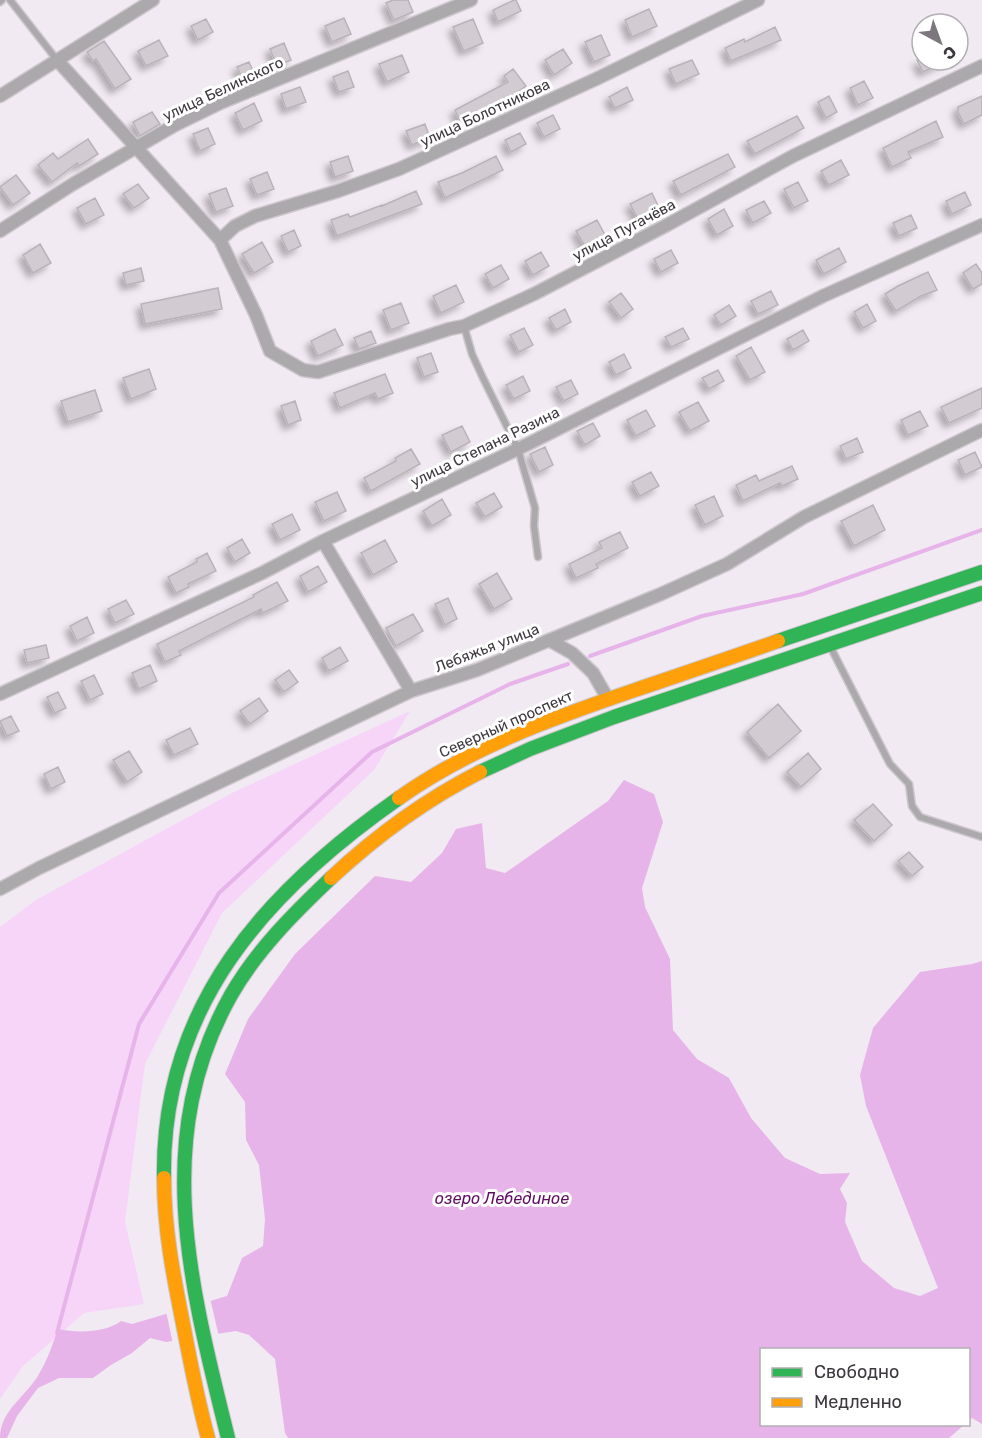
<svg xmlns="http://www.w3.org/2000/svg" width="982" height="1438" font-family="Rubik,sans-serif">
<defs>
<filter id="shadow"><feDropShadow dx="-5" dy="5" stdDeviation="3" flood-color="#0004"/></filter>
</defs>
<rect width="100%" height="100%" fill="#f2eaf2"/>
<path fill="#f6d5f8" d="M410,711L374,770L222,913L145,1064L125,1222L144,1304L84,1313L23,1366L0,1399V927L36,900L234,792Z"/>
<path fill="#e7b4e9" d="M624,780L654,794L663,822L642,888L645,907L670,959L673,1030L697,1059L729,1078L751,1118L785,1158L820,1174L850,1173L840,1189L847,1203L845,1222L862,1261L894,1288L920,1296L938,1288L866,1106L860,1075L873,1028L920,972L972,964L982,961V1424L972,1418L969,1421L968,1350H762V1424L964,1425L949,1438H288L285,1433L275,1359L249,1335L236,1331L166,1342L150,1338L132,1353L111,1365L93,1378H59L38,1388L17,1416L7,1438H0C0,1409 28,1396 40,1372C48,1359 53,1343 58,1329C78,1333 105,1333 121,1321L132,1324L227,1296L242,1258L263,1246L265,1219L259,1165L246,1140L245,1102L225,1074L248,1019L295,954L375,876L411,882L442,853L456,829L482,823L486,868L505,873L608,801Z"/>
<path fill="#f2eaf2" d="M210,1298L219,1337L173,1344L166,1311Z"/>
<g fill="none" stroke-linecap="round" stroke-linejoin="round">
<path stroke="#e7b4e9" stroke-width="4" d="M590,656L702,616L803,594L982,530
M57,1333L139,1024L219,893L372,752L510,684L568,664"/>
</g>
<path fill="#d2ccd2" stroke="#b9b3b9" stroke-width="1.5" filter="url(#shadow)" d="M393,0H408L413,12L394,20L386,3Z
M514,0H516L521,11L498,22L493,10Z
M649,9L657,26L632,37L625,20Z
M344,18L351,34L332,42L325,26Z
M206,19L213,32L198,40L191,26Z
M473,19L483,43L464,51L453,27Z
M775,27L781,40L731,61L725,48L744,39L745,42Z
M601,35L610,55L594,62L585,42Z
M159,40L168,56L146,66L138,51Z
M104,41L131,79L115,89L96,59L93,61L87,52Z
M284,43L291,60L277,66L270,49Z
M563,49L572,63L554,75L545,60Z
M402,55L409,72L387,82L379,64Z
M692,60L699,74L676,84L669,69Z
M917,60H948L923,72Z
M249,62L256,77L244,82L237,67Z
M513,69L526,86L516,93L479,112L480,114L461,123L455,110L508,82L504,76Z
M348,71L354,87L339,92L333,77Z
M864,81L873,98L858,105L850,88Z
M300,87L306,102L286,109L281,94Z
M627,87L633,100L615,108L609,97Z
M829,96L837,112L826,118L818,102Z
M982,96V115L964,124L958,112V107Z
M254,103L262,121L243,130L235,113Z
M152,112L160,124L140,136L133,122Z
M553,115L560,129L544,137L537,123Z
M797,116L804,128L755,154L747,141Z
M936,121L943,137L908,152L911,158L892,167L883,148Z
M425,124L430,138L412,145L406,131Z
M208,128L215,144L200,151L193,134Z
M520,133L526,144L511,152L505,140Z
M88,139L98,154L79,166L77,163L52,182L38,165L53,153L58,159Z
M728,154L735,167L681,195L673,181Z
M348,156L353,171L335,177L330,162Z
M496,156L503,170L445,198L438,182L462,173Z
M841,160L849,175L829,185L821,171Z
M267,172L274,189L257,195L250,179Z
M16,175L30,193L13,205L0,187Z
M798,182L808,201L794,208L784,189Z
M138,184L149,198L134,208L123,194Z
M226,188L233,206L216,212L209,194Z
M416,191L422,204L337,236L331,220L348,214L350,217L382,205V206Z
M965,192L971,205L952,214L946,201Z
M652,193L660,210L639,221L630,204Z
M95,198L104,215L86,224L77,208Z
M764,201L771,213L753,223L746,210Z
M724,209L733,226L717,235L708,219Z
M911,215L917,228L899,236L893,223Z
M597,220L606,237L586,248L576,231Z
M294,230L301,246L288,252L281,236Z
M262,242L273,262L254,273L242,254Z
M40,244L51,263L33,273L23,255Z
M839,248L846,262L824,274L816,260Z
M671,250L678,263L661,272L654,259Z
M541,252L549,266L533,275L525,261Z
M976,264L982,273V284L973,289L963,273Z
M501,265L509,279L493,288L485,274Z
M141,268L144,281L126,285L123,273Z
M928,272L937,290L921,296L896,311L885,294L898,286Z
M456,285L464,302L441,313L433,296Z
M218,288L222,309L145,324L141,304Z
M771,291L778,305L758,314L751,301Z
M621,293L633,309L621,318L609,302Z
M401,303L409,323L391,330L383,310Z
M867,304L876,321L863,328L854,312Z
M729,305L736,316L721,325L714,315Z
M565,309L571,322L556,330L549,318Z
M524,328L533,345L519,352L510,335Z
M683,328L689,339L671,347L665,337Z
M335,329L343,345L318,356L311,341Z
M803,330L809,341L793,350L787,339Z
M371,331L376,343L359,349L354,338Z
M751,347L765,372L750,380L736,356Z
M431,353L438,372L424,377L417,358Z
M624,354L631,368L616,375L609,362Z
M149,369L156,389L131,399L123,378Z
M718,370L724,381L709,389L702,378Z
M385,374L393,393L378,399L375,393L340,408L334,393Z
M523,376L530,391L514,399L506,385Z
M571,380L578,394L564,401L556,387Z
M982,388V408L949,423L941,407Z
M95,390L102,411L68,422L61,401Z
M295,401L301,420L288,425L281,406Z
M698,402L709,421L690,431L679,412Z
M646,410L655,426L636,436L627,420Z
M920,411L928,426L908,435L901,420Z
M593,423L600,436L585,445L577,431Z
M462,426L470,442L451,452L442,435Z
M857,438L863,452L846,459L840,446Z
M545,447L553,465L539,472L530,454Z
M411,449L420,464L371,491L364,478L396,461L395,458Z
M975,452L982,467L965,475L958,460Z
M792,466L798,479L782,486L780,483L743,501L736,485L756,475L759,481Z
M651,472L659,486L640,496L632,482Z
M337,492L346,511L324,521L315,502Z
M494,493L502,507L485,517L476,503Z
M714,496L723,516L705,525L695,505Z
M442,499L451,515L432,526L423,511Z
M873,505L885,530L854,546L841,521Z
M292,514L300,530L280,540L272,524Z
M620,532L628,548L596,564L598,568L576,578L569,564L602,548L599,542Z
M242,539L250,553L235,562L227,548Z
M385,540L397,562L373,575L361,553Z
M207,553L216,571L188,584L189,587L176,593L168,577L197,562L196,559Z
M318,566L327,582L308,592L300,576Z
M497,573L512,599L494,609L479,584Z
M277,582L288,601L263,613L261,609L179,651L181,655L165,662L157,644L254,597L253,595Z
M448,598L457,619L445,625L435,604Z
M126,600L134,614L115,623L108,609Z
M413,614L423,631L396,646L386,628Z
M87,617L94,633L77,641L70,626Z
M46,645L49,658L27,663L24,650Z
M340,647L348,661L329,671L322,658Z
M150,665L157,681L139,689L132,673Z
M289,670L298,682L284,692L275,680Z
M94,675L103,694L90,700L81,681Z
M58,692L66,708L55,713L47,697Z
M259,698L268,711L250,724L240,711Z
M778,704L801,731L769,758L747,732Z
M11,716L19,731L7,736L0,721Z
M190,728L198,744L174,755L166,740Z
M129,751L142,772L127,782L113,760Z
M808,753L821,769L801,787L787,772Z
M58,767L65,782L51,789L44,774Z
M873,804L892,825L874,841L854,820Z
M909,852L923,867L912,876L898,861Z"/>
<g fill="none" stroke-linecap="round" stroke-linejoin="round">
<g stroke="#cdc7cd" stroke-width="9">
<path id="lane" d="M10,0L57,60
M0,2L2,0
M464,326L472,354L483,378L518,449L535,508L534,526L538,557
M830,646L890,764L909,784L912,806L920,817L982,837"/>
</g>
<g stroke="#cdc7cd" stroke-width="15">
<path id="street" d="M57,60L220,240L256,315L270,351L303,370L318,372L449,329L464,326L534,294L667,225L793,156L982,66
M0,96L153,0
M0,231L73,184L175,125L220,103L471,0
M220,240L235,226L255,216L338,191L399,169L596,79L758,0
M323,541L411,691
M549,640L572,653L593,673L608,699
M0,694L262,573L323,541L518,449L823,296L982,225
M0,889L39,868L411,691L477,670L661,594L727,564L804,517L982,430"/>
</g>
<g stroke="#cdc7cd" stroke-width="16">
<path id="fast" d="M778,641L982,572
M480,772L530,749L614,717L982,593
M164,1178C161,1006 266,891 399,798
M228,1438C191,1288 150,1139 231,995C256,951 294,913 331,878"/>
</g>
<g stroke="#cdc7cd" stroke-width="16">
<path id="slow" d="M399,798C471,747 553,718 635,690C682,674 730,658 778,641
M331,878C376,836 425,800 480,772
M164,1178C164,1230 174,1279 184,1329C191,1366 198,1402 208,1438"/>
</g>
<use href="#lane" stroke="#aba9ab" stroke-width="6"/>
<use href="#street" stroke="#aba9ab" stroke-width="12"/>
<use href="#fast" stroke="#30b455" stroke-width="14"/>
<use href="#slow" stroke="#ff9f0a" stroke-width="14"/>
</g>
<g text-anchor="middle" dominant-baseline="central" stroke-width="6" stroke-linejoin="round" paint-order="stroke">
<g font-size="15" fill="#3d383e" stroke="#fff">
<text transform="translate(223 89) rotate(-25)">улица Белинского</text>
<text transform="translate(485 113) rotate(-25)">улица Болотникова</text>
<text transform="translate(624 230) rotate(-28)">улица Пугачёва</text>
<text transform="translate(485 447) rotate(-26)">улица Степана Разина</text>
<text transform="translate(487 648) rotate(-21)">Лебяжья улица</text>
<text transform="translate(506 724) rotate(-24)">Северный проспект</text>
</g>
<g font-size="16" font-style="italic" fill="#600c65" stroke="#fff">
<text x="502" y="1198">озеро Лебединое</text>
</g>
</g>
<rect x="760" y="1348" width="210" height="78" fill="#ffffff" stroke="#b1afb2" stroke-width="1.5"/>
<rect x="772" y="1368" width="30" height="9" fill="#30b455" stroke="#b1afb2" stroke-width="1.5"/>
<text x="814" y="1378" font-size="18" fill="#3d383e">Свободно</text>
<rect x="772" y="1398" width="30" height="9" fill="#ff9f0a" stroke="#b1afb2" stroke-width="1.5"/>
<text x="814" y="1408" font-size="18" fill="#3d383e">Медленно</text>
<g transform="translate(940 42) rotate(139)"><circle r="28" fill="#ffffff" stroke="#b1afb2" stroke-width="1.5"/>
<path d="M0-4.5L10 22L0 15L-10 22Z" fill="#7c767d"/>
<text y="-9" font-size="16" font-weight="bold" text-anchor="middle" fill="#3d383e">С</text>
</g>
</svg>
